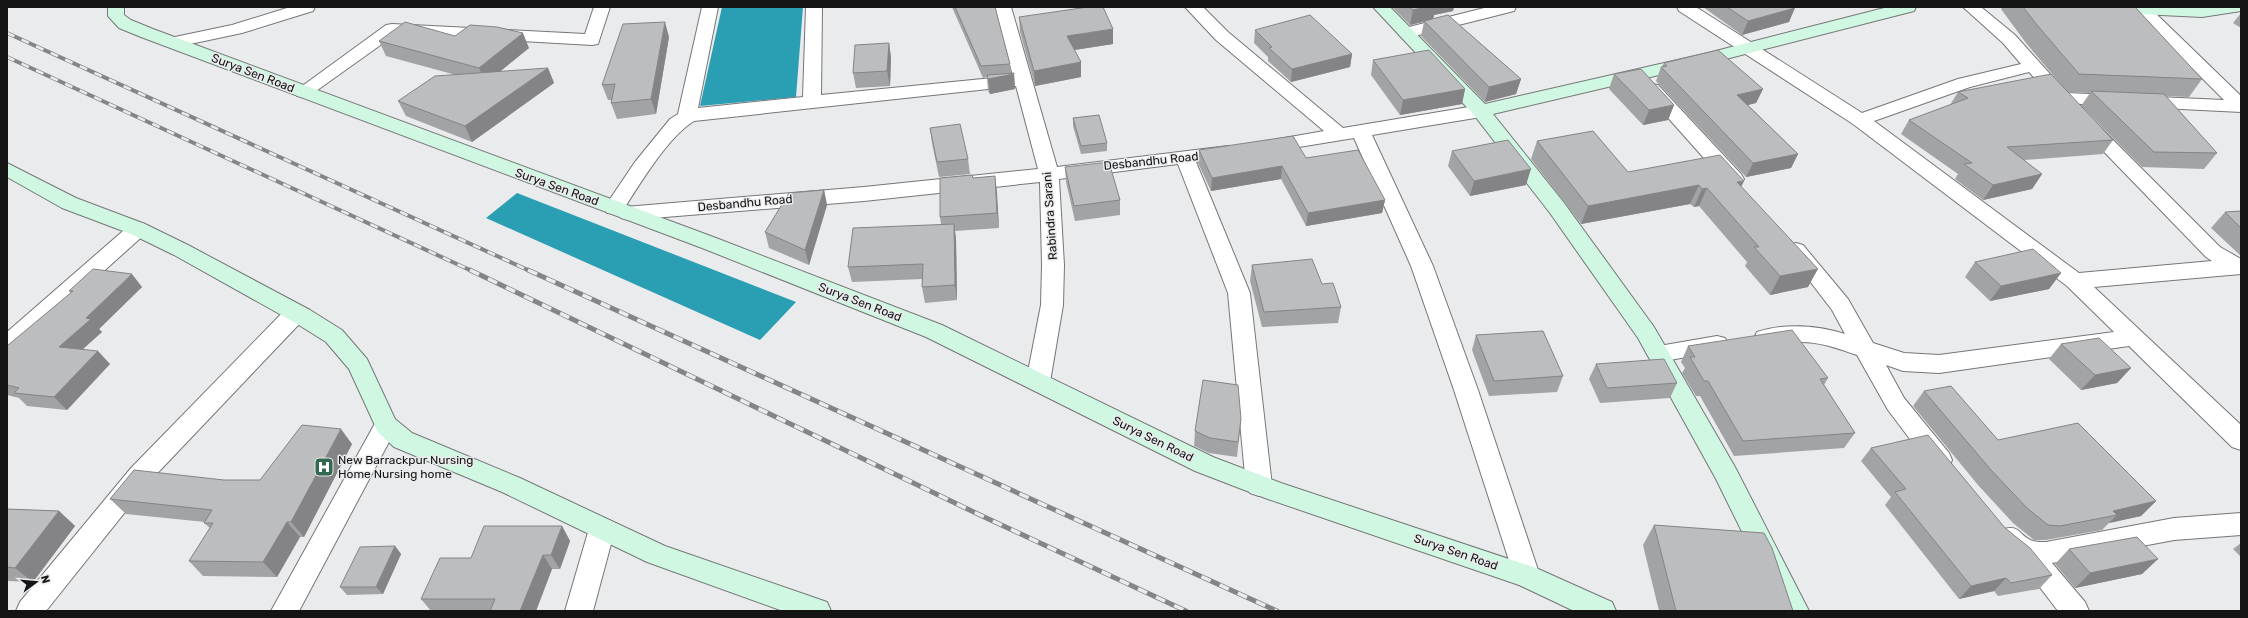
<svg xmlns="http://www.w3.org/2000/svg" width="2248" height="618" font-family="Rubik,sans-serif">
<rect width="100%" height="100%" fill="#eaebed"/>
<!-- water -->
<g fill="#2a9eb2">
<polygon points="722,7 803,7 796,97 700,106"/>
<polygon points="517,193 796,302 760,340 486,218"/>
</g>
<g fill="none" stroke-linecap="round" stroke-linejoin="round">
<!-- street casing -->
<g stroke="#757678" stroke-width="2">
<g id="street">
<polygon points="290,7 315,7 313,11 242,33 176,47 170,46 167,42 170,38 232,25"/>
<polygon points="594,7 610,7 598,44 592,45 396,34 309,96 303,97 297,96 294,92 386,25 392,24 585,34"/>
<path d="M702,7H718L698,108L803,97L806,7H822L821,95L1013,76L995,7H1011L1057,167L1228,146L1235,148L1238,152L1235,156L1196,162L1250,293L1272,486L1268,493L1259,496L1250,493L1246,486L1228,293L1178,164L1059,179L1064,265L1063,305L1050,382L1046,388L1038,391L1030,388L1026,382L1041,305L1042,265L1040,182L864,201L628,220L621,218L618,214L607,213L604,208L635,162L670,119L678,114ZM1016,86L1038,169L864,187L625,207C642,181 668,137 694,121Z"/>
<polygon points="1185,7 1203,7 1228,32 1343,128 1481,105 1488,107 1490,111 1488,115 1481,117 1372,135 1433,266 1478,390 1540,576 1536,584 1527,588 1518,584 1514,576 1454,390 1411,266 1354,138 1268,152 1261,150 1258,146 1261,142 1324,131 1216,40"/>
<polygon points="1488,7 1516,7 1514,11 1407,38 1401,37 1398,33 1401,29"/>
<path d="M1677,7H1696L1862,113L1958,79L2021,64L2003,43L1963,7H1981L2015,35L2067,93L2224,100L2134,10L2136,7H2149L2241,96V112L2062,103L2056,102L2029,72L1970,87L1874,121L2079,273L2212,261L2206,257L2079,126L2081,122L2088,120L2095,122L2220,247L2241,259V274L2094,287L2241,425V450L2232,447L2129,346L1939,373L1903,371L1886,365L1904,398L1949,453L1952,460L1949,467L1940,470L1931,467L1888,410L1857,355C1837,348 1818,341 1797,342C1783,343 1770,348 1757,344L1754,338L1757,332C1785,323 1817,325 1845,334L1832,310L1786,250L1789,245L1796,243L1803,245L1848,299L1873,343L1904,353L1939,355L2114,332L2067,286L1853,124L1679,11Z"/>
<polygon points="1652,84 1658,85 1741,174 1744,179 1741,184 1734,185 1727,184 1646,93 1643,89 1646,85"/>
<polygon points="138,222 145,224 148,229 145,234 15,351 7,353 7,332 131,224"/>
<polygon points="296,305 304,307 307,313 304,319 149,482 46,611 16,611 20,602 131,468 288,307"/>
<polygon points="1717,336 1725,338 1728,344 1725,350 1659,362 1651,360 1648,354 1651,348 1659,346"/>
<polygon points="386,416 394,418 398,425 299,611 271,611 378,418"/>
<path d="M2241,513V535L2174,540L2052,563L2085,602L2089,611H2058L2019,560L2001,546L1997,538L2001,530C2021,523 2018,536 2033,541C2036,542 2042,542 2046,542L2174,518Z"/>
<polygon points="602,518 611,521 615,529 593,611 565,611 589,529 593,521"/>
</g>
</g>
<!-- secondary casing -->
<g stroke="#757678" stroke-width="2">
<g id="secondary">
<polygon points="108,7 124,7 124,15 131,20 153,29 716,238 942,325 1213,457 1281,483 1536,568 1612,602 1616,611 1574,611 1519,585 1265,498 1195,471 926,337 702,248 141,37 119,28 108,16"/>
<polygon points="1373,7 1390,7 1485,104 1708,53 1888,7 1916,7 1914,11 1710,63 1493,114 1564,203 1654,327 1735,467 1809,611 1781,611 1716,479 1638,338 1550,213 1474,115"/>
<polygon points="2090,7 2241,7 2241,11 2202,17 2098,12 2092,11"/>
<polygon points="7,163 76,198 145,224 188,245 310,310 342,330 367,359 395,419 412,433 520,478 665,546 827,602 831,611 783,611 647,562 502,492 394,447 378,432 349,369 326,342 294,322 174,255 131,234 62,208 7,177"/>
</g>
</g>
<!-- street -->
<use href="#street" fill="#fff" fill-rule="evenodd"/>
<!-- secondary -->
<use href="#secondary" fill="#cff7e1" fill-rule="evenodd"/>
<!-- rail-far1 casing -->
<g stroke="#848587" stroke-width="4">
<g id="rail-far1">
<polyline points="7,33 530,271"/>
<polyline points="7,57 472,271"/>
</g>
</g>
<!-- rail casing -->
<g stroke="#848587" stroke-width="5">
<g id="rail">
<polyline points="470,270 980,515 1186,611"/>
<polyline points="528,270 1277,611"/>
</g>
</g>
<!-- rail-far1 -->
<use href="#rail-far1" stroke="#eaebed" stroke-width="2.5" stroke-dasharray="8" stroke-linecap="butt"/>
<!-- rail -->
<use href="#rail" stroke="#eaebed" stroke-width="3.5" stroke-dasharray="10" stroke-linecap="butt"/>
</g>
<!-- wall -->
<g fill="#a2a3a4">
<polygon points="947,7 995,7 1010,64 1011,73 1014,74 1015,89 990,94 988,91 987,77 983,78 952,7 948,8"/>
<polygon points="1392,7 1454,7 1453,11 1434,15 1433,19 1521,79 1516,94 1485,102 1421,36 1424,22 1410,25"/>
<polygon points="1703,7 1793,7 1789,22 1742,35"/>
<polygon points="2002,7 2135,7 2202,79 2189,97 2165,96 2217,153 2204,169 2142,167 2081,106 2090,93 2067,92 2113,140 2103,154 2024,160 2042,174 2032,189 1983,200 1955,179 1958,174 1901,134 1909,120 1950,105 1958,92 2063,87 2026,43 2001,9"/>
<polygon points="2241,13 2241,28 2233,23"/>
<polygon points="1019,17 1113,44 1074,50 1081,62 1081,77 1035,86 1020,32"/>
<polygon points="1255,30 1352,54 1350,67 1291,82 1268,61 1268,57 1254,43"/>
<polygon points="669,37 656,114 617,119 611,103 612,100 608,100 602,85"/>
<polygon points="379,41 529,48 499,72 548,68 554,83 472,142 406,116 398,101 456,75 386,56"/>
<polygon points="889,43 891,58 890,86 856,88 853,73"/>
<polygon points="1373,60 1465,89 1462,104 1400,115 1371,75"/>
<polygon points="1664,63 1763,89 1756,103 1748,105 1798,154 1791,168 1746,177 1656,81 1661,67 1662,67"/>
<polygon points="1614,74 1674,105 1668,120 1643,125 1609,89"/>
<polygon points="1073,118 1107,143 1107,151 1081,154 1073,126"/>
<polygon points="930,128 968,159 970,174 939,177 932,143"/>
<polygon points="1537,141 1628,172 1741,187 1808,287 1770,295 1745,266 1747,262 1699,206 1694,207 1690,204 1581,224 1531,159"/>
<polygon points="1199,150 1306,158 1385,200 1382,213 1306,226 1281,179 1211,191 1198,163"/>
<polygon points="1452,151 1526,185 1470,196 1448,166"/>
<polygon points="1065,167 1120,200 1120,215 1075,221 1066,182"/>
<polygon points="995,176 999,228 955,231 956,239 957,300 925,303 922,287 922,279 852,282 848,267 941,224 940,217 973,178"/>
<polygon points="824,190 827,205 809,265 769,248 765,232"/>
<polygon points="2241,211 2241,256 2211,228 2225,212"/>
<polygon points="1975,262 2061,273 2049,289 1990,301 1965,277"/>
<polygon points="1252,265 1322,284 1341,307 1338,323 1262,327 1250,281"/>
<polygon points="142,287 99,329 102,332 82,349 110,364 67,410 27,406 19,398 7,395 7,346 71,293 69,291"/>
<polygon points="1476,335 1563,376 1557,392 1489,396 1472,350"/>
<polygon points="2061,344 2131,368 2117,383 2081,390 2049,359"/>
<polygon points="1688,346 1828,378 1824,385 1855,433 1844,448 1734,456 1700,396 1696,396 1682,373 1685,368 1681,362"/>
<polygon points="1596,364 1677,383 1670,398 1600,403 1589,379"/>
<polygon points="1924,391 1998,440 2156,501 2141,516 2109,523 2102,530 2046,540 2034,540 2013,523 1978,485 1913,406"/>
<polygon points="1241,419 1237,457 1209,453 1194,446 1195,431"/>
<polygon points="352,444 304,537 300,537 277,577 203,576 189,561 210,528 204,523 205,522 126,514 110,499 260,480"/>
<polygon points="1871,448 2005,528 2052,575 2039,589 1998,596 1994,591 1959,599 1885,505 1891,497 1861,461"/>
<polygon points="7,509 59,511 75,526 33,582 7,581"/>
<polygon points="1654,525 1793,611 1659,611 1643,545"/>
<polygon points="562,526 570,541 560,569 552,569 536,611 431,611 421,599"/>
<polygon points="2241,543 2241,557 2233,549"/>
<polygon points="395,546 401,554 383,594 347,595 340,587"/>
<polygon points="2069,549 2158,559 2142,574 2075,588 2055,564"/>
</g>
<!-- shaded-wall -->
<g fill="#848486">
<polygon points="1426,7 1454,7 1453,11 1434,15 1433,19 1410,25 1413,10"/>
<polygon points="1795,8 1789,22 1742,35 1748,21"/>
<polygon points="665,22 669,37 656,114 651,99"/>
<polygon points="1113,29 1113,44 1068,51 1067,36"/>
<polygon points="523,33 529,48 486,83 479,68"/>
<polygon points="889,43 891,58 890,86 887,71"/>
<polygon points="1352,54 1350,67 1291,82 1292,69"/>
<polygon points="1081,62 1081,77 1035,86 1034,71"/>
<polygon points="548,68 554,83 472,142 465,126"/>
<polygon points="1014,74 1015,89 990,94 988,79"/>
<polygon points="1521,79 1516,94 1485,102 1489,87"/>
<polygon points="1465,89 1462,104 1400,115 1403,100"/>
<polygon points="1763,89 1756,103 1731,109 1737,95"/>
<polygon points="1674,105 1668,120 1643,125 1649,110"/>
<polygon points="1798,154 1791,168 1746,177 1753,163"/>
<polygon points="1282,166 1281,179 1211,191 1212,178"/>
<polygon points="1531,169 1526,185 1470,196 1474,181"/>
<polygon points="2042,174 2032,189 1983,200 1993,185"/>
<polygon points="995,176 997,192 999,228 997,213"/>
<polygon points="1744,181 1735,199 1737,182"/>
<polygon points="1699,185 1690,204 1581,224 1588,206"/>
<polygon points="1707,188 1699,206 1694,207 1702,189"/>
<polygon points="824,190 827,205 809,265 805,250"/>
<polygon points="1385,200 1382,213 1306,226 1308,213"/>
<polygon points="954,224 956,239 957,300 955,285"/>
<polygon points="1818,269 1808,287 1770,295 1780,276"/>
<polygon points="2061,273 2049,289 1990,301 2001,286"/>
<polygon points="132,274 142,287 99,329 102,332 71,360 59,347 86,318"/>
<polygon points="98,351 110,364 67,410 54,397"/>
<polygon points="2131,368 2117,383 2081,390 2095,375"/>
<polygon points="341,429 352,444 304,537 291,522"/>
<polygon points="2156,501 2141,516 2109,523 2117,515 2113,511"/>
<polygon points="59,511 75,526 33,582 15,568"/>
<polygon points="287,522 300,537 277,577 263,562"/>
<polygon points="562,526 570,541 560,569 551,555"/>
<polygon points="395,546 401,554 383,594 376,587"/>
<polygon points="543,555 552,569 536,611 520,611"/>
<polygon points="2158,559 2142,574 2075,588 2090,573"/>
<polygon points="2006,578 1994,591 1959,599 1971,586"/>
</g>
<!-- building -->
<g fill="#bcbdbf" stroke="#848486">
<polygon points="955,7 995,7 1010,64 981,66"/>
<polygon points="1088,7 1103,7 1113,29 1067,36 1081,62 1034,71 1019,17"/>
<polygon points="1409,7 1426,7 1413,10"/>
<polygon points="1727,7 1793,7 1795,8 1748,21"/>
<polygon points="2023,7 2135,7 2202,79 2079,74 2037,25"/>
<polygon points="1310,15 1352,54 1292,69 1269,48 1272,47 1255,30"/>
<polygon points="1448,15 1521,79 1489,87 1424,21"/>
<polygon points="405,22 455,36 470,25 497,27 523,33 479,68 379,41"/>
<polygon points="665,22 651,99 611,103 615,84 602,85 623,24"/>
<polygon points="889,43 887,71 853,73 855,45"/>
<polygon points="1429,50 1465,89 1403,100 1373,60"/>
<polygon points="1718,50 1763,89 1737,95 1798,154 1753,163 1661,67 1667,66 1664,63"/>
<polygon points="548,68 465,126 398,101 435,76"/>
<polygon points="1641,69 1674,105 1649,110 1614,74"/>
<polygon points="1014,73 1014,74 988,79 987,75"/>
<polygon points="2051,74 2113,140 2007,147 2042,174 1993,185 1964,164 1972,163 1909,120 1968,98 1958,92"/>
<polygon points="2091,91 2164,94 2217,153 2154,152"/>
<polygon points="1099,115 1107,143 1081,146 1073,118"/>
<polygon points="960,124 968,159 937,162 930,128"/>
<polygon points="1593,131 1628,172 1720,155 1744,181 1737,182 1818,269 1780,276 1754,247 1759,247 1707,188 1702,189 1699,185 1588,206 1537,141"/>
<polygon points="1293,136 1306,158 1358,150 1385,200 1308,213 1282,166 1212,178 1199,150"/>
<polygon points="1508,140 1531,169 1474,181 1452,151"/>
<polygon points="1109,162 1120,200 1074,206 1065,167"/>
<polygon points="972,175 973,178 995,176 997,213 940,217 940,178"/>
<polygon points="824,190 805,250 765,232 789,193"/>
<polygon points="2241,211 2241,228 2225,212"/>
<polygon points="954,224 955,285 922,287 923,264 848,267 853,228"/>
<polygon points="2033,249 2061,273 2001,286 1975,262"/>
<polygon points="1312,259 1322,284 1333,283 1341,307 1264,312 1252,265"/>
<polygon points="93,269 132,274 86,318 91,319 59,347 98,351 54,397 14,393 19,388 7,385 7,346 73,291 69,291"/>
<polygon points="1792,330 1828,378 1820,379 1855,433 1743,441 1708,381 1704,381 1690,357 1695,357 1688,346"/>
<polygon points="1543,331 1563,376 1494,381 1476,335"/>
<polygon points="2099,338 2131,368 2095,375 2061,344"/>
<polygon points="1664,359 1677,383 1607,388 1596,364"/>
<polygon points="1203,380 1238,385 1241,419 1238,442 1210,438 1195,431"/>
<polygon points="1951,386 1998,440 2078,423 2156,501 2113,511 2117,515 2060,526 2048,525 2027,508 1991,470 1924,391"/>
<polygon points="302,425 341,429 291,522 287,522 263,562 189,561 213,523 204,523 212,510 110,499 134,470 224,480 260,480"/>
<polygon points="1928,435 2005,528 2030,548 2052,575 2011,583 2006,578 1971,586 1895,492 1906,489 1871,448"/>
<polygon points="7,509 59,511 15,568 7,567"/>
<polygon points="1654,525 1764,533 1772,548 1793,611 1676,611"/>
<polygon points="484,526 562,526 551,555 543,555 520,611 490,611 495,599 421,599 440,558 471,558"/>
<polygon points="2137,537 2158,559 2090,573 2069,549"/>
<polygon points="395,546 376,587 340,587 360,547"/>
</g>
<!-- icons -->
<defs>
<g id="hospital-square" transform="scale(1)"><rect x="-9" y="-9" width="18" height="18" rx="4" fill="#326951" stroke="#eaebed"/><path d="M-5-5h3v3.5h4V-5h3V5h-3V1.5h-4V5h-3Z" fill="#fff"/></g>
</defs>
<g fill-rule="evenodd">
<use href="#hospital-square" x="324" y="467"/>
</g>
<g text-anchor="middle" stroke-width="3" stroke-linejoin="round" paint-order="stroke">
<!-- street labels -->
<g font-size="12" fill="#141415" stroke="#eaebed">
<text transform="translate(253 73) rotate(21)" y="4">Surya Sen Road</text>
<text transform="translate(1151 161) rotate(-6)" y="4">Desbandhu Road</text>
<text transform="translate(557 187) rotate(20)" y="4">Surya Sen Road</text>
<text transform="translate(745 203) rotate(-5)" y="4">Desbandhu Road</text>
<text transform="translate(1050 216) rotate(-94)" y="4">Rabindra Sarani</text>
<text transform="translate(860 302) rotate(21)" y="4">Surya Sen Road</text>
<text transform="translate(1153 439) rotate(26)" y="4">Surya Sen Road</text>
<text transform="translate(1456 552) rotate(19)" y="4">Surya Sen Road</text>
</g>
<!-- poi labels -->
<g font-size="12" fill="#141415" stroke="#eaebed" text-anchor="start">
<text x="338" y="464">New Barrackpur Nursing<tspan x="338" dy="14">Home Nursing home</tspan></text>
</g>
</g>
<!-- border -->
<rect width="2248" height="618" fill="none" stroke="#141415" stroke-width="16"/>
<!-- north arrow -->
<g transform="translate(36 582) rotate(74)" stroke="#eaebed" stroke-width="3" paint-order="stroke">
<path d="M0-3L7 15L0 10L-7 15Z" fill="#141415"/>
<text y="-6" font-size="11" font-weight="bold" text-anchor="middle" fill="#141415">N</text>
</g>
</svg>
